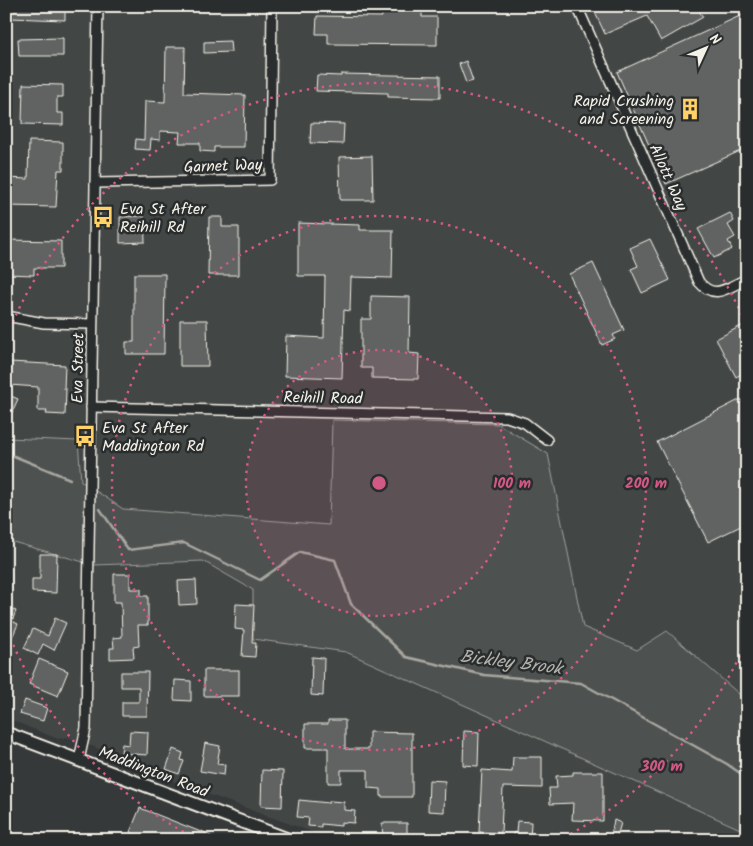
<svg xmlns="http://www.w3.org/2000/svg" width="753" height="846" font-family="Kalam,sans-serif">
<rect width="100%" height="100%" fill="#363939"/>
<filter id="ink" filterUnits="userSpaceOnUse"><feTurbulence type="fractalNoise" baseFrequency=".02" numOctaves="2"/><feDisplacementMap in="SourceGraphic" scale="10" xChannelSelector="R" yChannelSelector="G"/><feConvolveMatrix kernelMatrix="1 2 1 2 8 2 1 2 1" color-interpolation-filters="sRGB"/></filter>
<g filter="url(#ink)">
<!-- built -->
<g fill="#434645">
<polygon points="6,6 747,6 747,701 667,631 637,650 582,627 548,454 330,525 123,509 81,481 78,441 6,438"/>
<polygon points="6,540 94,565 203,561 253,590 253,639 346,652 747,832 747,840 334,840 191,788 132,765 97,748 67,737 58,739 6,718"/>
</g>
<!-- green -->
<polygon fill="#4e514f" stroke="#a1a19c" points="332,420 498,424 548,454 583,627 637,650 667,631 747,701 747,832 346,652 253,639 253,590 203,561 94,565 6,540 6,438 78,441 81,481 123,509 329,525"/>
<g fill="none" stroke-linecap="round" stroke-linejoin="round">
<!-- stream -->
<g stroke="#a8a7a1" stroke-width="2.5">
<polyline points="6,456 14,456 70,479"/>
<polyline points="100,509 128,550 184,543 260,580 300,552 335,560 351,604 406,657 484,675 581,683 727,764 747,778"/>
</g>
</g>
<!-- building -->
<g fill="#616362" stroke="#f4f1e8">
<polygon points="11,6 65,6 65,20 10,18"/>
<polygon points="381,6 422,6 422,17 437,17 437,45 328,44 328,34 316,34 317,16 382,17"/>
<polygon points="592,6 708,6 699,11 703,17 661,41 647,16 605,34"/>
<polygon points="742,15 747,25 747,148 666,184 617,72"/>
<polygon points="63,38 63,56 19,56 18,39"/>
<polygon points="230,41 231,52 204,53 204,42"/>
<polygon points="166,47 185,47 184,93 245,95 244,147 214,147 214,152 200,151 200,143 179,143 180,132 160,131 160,140 151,139 150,150 135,149 136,139 144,140 145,101 165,102"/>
<polygon points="466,61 473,81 466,83 459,64"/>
<polygon points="341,74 440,76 440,98 388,97 388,93 316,91 317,75 341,76"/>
<polygon points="23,84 63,85 63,97 57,97 57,113 63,113 63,125 22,124"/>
<polygon points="311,123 344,124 343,144 310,143"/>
<polygon points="29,141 63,142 63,170 58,170 56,207 6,206 6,178 28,179"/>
<polygon points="372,156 373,200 340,200 339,157"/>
<polygon points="730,213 734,221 728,225 735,237 728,241 732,249 714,258 698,229"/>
<polygon points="144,216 145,242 120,243 120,217"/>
<polygon points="209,217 222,217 222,227 239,227 239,275 208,275"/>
<polygon points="298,223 360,225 360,230 393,230 392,278 351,277 350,311 344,310 342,378 285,376 286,336 324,338 325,276 298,276"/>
<polygon points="650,239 670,280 642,293 631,269 638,266 630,248"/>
<polygon points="6,240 61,241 61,268 34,268 34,275 6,274"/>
<polygon points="593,263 624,330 613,335 615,339 602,345 569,274"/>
<polygon points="134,274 165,274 164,354 126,354 126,342 134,342"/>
<polygon points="371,296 410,297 409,353 419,354 418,379 372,378 372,368 361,368 361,319 371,319"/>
<polygon points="180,320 207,320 208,366 180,366"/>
<polygon points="747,323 747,371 736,377 716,339"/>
<polygon points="10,362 65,365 64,389 66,389 65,415 46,414 47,411 38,411 38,387 9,385"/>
<polygon points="6,394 18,399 6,425"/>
<polygon points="741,399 744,405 747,404 747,523 708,542 657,442"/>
<polygon points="40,554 57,554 56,593 32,592 32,579 40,579"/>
<polygon points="114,574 130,574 130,589 141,589 141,596 148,596 148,625 138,625 139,646 133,647 134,658 110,659 110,648 114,648 113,638 122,637 121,602 114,602"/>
<polygon points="196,580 197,604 179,605 178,581"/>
<polygon points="236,604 254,605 252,643 256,643 255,657 242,656 244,630 235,629"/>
<polygon points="6,606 16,611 12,621 18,624 11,640 6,637"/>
<polygon points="55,618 66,623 54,650 43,644 38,655 24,648 33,629 48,636"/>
<polygon points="312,657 324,658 323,696 311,695"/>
<polygon points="39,659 68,671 58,696 29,684"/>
<rect x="204" y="670" width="35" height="26"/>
<polygon points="121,672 148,672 147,716 122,716 122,702 139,702 139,687 121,687"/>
<polygon points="175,680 191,681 191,701 174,700"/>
<polygon points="25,700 47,708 43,721 20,714"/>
<polygon points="328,720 345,720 345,749 369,749 369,732 412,733 412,797 381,797 381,789 368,788 368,770 341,770 341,783 328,783 328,748 305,748 305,724 328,724"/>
<polygon points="130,731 148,732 147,755 121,753 122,744 129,745"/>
<polygon points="464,731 479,732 478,766 463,765"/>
<polygon points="205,743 220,746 217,764 225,765 224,775 200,771"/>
<polygon points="173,749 183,753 181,760 184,761 179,774 166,769"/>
<polygon points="513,757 542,757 542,788 503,787 501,833 479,832 482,770 512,772"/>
<polygon points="262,770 283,771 282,807 261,806"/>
<polygon points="573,772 603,772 603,821 572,820 573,803 550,804 549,788 557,788 556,776 573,775"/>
<polygon points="429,780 445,781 444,812 428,811"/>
<polygon points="299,800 329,803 330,801 344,802 344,810 355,811 354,823 341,822 341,826 321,824 321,827 308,826 309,818 297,817"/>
<polygon points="140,808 201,832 202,831 218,840 159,840 150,836 148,840 130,832"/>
<polygon points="614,820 621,823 616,840 610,840"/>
<polygon points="517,821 531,822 530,840 512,840 513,833 516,833"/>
<polygon points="382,823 407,823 407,840 383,840"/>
</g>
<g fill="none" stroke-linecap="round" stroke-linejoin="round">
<!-- street casing -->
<g stroke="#f4f1e8" stroke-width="12">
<g id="street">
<path d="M577,6L699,282C715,301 728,287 747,279"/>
<polyline points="95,183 270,180 272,6"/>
<polyline points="6,316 44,323 92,324"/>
<polyline points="91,407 507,417 525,423 547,440"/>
<polyline points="79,760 86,728 98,6"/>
</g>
</g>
<!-- secondary casing -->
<g stroke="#f4f1e8" stroke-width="15">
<polyline id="secondary" points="6,733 290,840"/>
</g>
<!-- street -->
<use href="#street" stroke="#2a2d2e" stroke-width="9"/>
<!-- secondary -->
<use href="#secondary" stroke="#2a2d2e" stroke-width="11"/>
</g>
</g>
<!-- distance rings -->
<circle cx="379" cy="483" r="133" fill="#d15985" fill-opacity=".12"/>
<g fill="none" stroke="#d15985" stroke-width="2.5" stroke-dasharray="2.5 5">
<circle cx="379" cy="483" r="133"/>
<circle cx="379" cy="483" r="267"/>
<path d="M746 642A400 400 0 0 1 561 839M197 839A400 400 0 0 1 7 630M7 336A400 400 0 0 1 746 324"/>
</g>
<!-- icons -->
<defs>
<g id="building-bare" transform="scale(1.725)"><path d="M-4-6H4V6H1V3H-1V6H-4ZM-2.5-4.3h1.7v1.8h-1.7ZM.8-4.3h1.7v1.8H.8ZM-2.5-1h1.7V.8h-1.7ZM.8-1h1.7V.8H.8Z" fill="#ffd166" stroke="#2a2d2e" stroke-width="2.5" paint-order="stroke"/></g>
<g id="bus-bare" transform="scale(1.725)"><path d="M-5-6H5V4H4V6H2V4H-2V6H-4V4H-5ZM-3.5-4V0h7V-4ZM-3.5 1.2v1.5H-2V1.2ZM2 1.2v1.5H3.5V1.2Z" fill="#ffd166" stroke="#2a2d2e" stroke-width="2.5" paint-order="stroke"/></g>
</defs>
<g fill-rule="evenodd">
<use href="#building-bare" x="690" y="109"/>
<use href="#bus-bare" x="103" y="217"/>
<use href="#bus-bare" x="85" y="436"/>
</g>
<g text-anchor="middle" stroke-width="5" stroke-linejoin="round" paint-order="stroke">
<!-- poi labels -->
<g font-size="16" fill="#f4f1e8" stroke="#2a2d2e" text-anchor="start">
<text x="674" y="106" text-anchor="end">Rapid Crushing<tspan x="674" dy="18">and Screening</tspan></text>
<text x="120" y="214">Eva St After<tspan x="120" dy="18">Reihill Rd</tspan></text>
<text x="102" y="433">Eva St After<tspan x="102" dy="18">Maddington Rd</tspan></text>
</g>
<!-- street labels -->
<g font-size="16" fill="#f4f1e8" stroke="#2a2d2e">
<text transform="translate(223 165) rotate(-2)" y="6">Garnet Way</text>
<text transform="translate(669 177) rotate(66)" y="6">Allott Way</text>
<text transform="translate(77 368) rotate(-89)" y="6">Eva Street</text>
<text transform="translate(323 397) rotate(1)" y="6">Reihill Road</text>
<text transform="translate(154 771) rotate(21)" y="6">Maddington Road</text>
</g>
<!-- water labels -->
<g font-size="18" font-style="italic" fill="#b4b3ad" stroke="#2a2d2e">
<text transform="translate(511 662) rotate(7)" y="6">Bickley Brook</text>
</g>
</g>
<circle cx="379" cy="483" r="8" fill="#d15985" stroke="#2a2d2e" stroke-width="2.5"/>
<g font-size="15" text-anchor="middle" font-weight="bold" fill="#d15985" stroke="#2a2d2e" stroke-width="5" stroke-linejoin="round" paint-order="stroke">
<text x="512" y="488">100 m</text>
<text x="646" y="488">200 m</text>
<text x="662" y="771">300 m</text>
</g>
<!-- margin -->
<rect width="753" height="846" fill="none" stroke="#2a2d2e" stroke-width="25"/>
<rect x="12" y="12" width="728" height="821" fill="none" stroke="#f4f1e8" stroke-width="2" filter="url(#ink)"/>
<!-- north arrow -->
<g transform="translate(706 48) rotate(46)" stroke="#2a2d2e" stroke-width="4" paint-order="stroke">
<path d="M0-4L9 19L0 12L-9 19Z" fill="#f4f1e8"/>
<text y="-8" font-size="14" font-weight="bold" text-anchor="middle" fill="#f4f1e8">N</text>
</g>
</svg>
